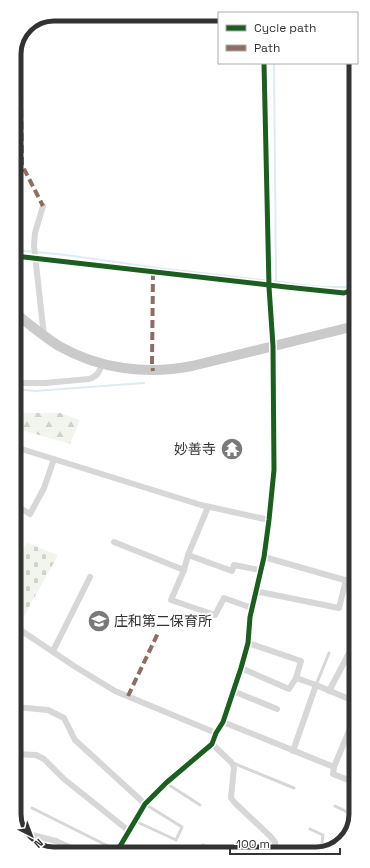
<svg xmlns="http://www.w3.org/2000/svg" width="370" height="868" font-family="'Space Grotesk','Noto Sans JP',sans-serif">
<defs>
<pattern id="forest-firs" width="22" height="20" patternUnits="userSpaceOnUse"><rect width="22" height="20" fill="#f1f5ed"/><path d="M5 1l3.5 6h-7zM16 11l3.5 6h-7z" fill="#cfd2cc"/></pattern>
<pattern id="cemetery-stones" width="16" height="16" patternUnits="userSpaceOnUse"><rect width="16" height="16" fill="#f1f5ed"/><path d="M2 7V4a2 2 0 0 1 4 0v3zM10 15v-3a2 2 0 0 1 4 0v3z" fill="#cfd2cc"/></pattern>
</defs>
<rect width="100%" height="100%" fill="#fff"/>
<!-- forest -->
<polygon fill="url(#forest-firs)" points="25,413 60,413 80,420 70,444 22,430 15,432 15,415"/>
<!-- cemetery -->
<polygon fill="url(#cemetery-stones)" points="27,543 58,555 19,625 16,622 15,564"/>
<g fill="none" stroke-linecap="round" stroke-linejoin="round">
<!-- stream -->
<g stroke="#ddebf3" stroke-width="2">
<polyline points="274,63 276,282"/>
<polyline points="15,250 66,255 158,268 322,287 345,287 355,283"/>
<polyline points="15,389 35,391 144,383"/>
</g>
<!-- lane -->
<g stroke="#d7d7d7" stroke-width="3">
<polyline points="316,685 329,653"/>
<polyline points="233,763 294,788"/>
<polyline points="166,783 200,805"/>
<polyline points="335,806 355,816"/>
<polyline points="32,808 118,851"/>
<polyline points="135,821 176,840 182,827 145,804"/>
<polyline points="310,829 323,835 321,852"/>
<polyline points="199,853 203,845 217,853"/>
</g>
<!-- street -->
<g stroke="#d7d7d7" stroke-width="6">
<polyline points="43,206 35,233 34,246 44,336"/>
<polyline points="15,256 286,287 344,293 355,289"/>
<path d="M15,383H45L89,379C98,376 99,372 102,364"/>
<polyline points="15,447 201,505 269,520"/>
<polyline points="15,505 30,514 44,488 54,459"/>
<polyline points="114,542 184,570 188,555 208,507"/>
<polyline points="188,555 232,571 234,565 260,570"/>
<polyline points="264,557 355,583"/>
<polyline points="184,570 171,600 215,615 224,598 252,608"/>
<polyline points="255,591 339,608 346,580"/>
<polyline points="16,627 74,666 115,691 216,733"/>
<polyline points="248,643 301,661 296,678"/>
<polyline points="53,651 90,577"/>
<polyline points="241,668 289,689 296,678 316,685 356,702"/>
<polyline points="233,691 277,709"/>
<polyline points="329,691 356,640"/>
<polyline points="16,707 48,710 64,718 75,740 145,804"/>
<polyline points="356,714 334,767 333,774 356,783"/>
<polyline points="16,719 20,708"/>
<polyline points="223,722 334,767"/>
<polyline points="212,744 231,762 234,767 231,798 235,803 270,836 275,842 276,852"/>
<polyline points="293,751 316,685"/>
<polyline points="16,754 36,755 44,759 64,779 129,831"/>
<polyline points="20,832 56,841 84,854"/>
<polyline points="120,846 136,853"/>
<polyline points="116,853 145,804 166,783 212,744 216,733 223,722 241,668 248,643 250,617 264,557 269,520 274,470 273,346 269,287 264,63"/>
</g>
<!-- primary -->
<path stroke="#cacaca" stroke-width="10" d="M15,313C29,324 43,336 59,346C99,369 147,375 192,366L355,326"/>
<!-- quiet -->
<g stroke="#8d6e63" stroke-width="4" stroke-dasharray="8 4" stroke-linecap="butt">
<polyline points="20,37 22,165 43,206"/>
<polyline points="153,272 152,364 153,371"/>
<polyline points="128,696 159,631"/>
</g>
<!-- cycleway casing -->
<g stroke="#fff" stroke-width="8">
<g id="cycleway">
<polyline points="15,256 286,287 344,293 355,289"/>
<polyline points="116,853 145,804 166,783 212,744 216,733 223,722 241,668 248,643 250,617 264,557 269,520 274,470 273,346 269,287 264,63"/>
</g>
</g>
<!-- cycleway -->
<use href="#cycleway" stroke="#1b5e20" stroke-width="5"/>
</g>
<!-- icons -->
<defs>
<g id="temple-disc" transform="scale(1.15)"><circle r="9.5" fill="#7a7a7a" stroke="#fff"/><path d="M0-6L5-2H3V0L6.5 2.5H4V6H1.5V3h-3V6H-4V2.5H-6.5L-3 0V-2H-5Z" fill="#fff"/></g>
<g id="school-disc" transform="scale(1.15)"><circle r="9.5" fill="#7a7a7a" stroke="#fff"/><path d="M0-5L7-2L0 1L-7-2ZM-4 1L0 2.5L4 1V4Q0 6-4 4Z" fill="#fff"/></g>
</defs>
<g fill-rule="evenodd">
<use href="#temple-disc" x="232" y="449"/>
<use href="#school-disc" x="99" y="621"/>
</g>
<g text-anchor="middle" stroke-width="4" stroke-linejoin="round" paint-order="stroke">
<!-- poi labels -->
<g font-size="14" fill="#333" stroke="#fff" text-anchor="end">
<text x="216" y="454">妙善寺</text>
<text x="114" y="626" text-anchor="start">庄和第二保育所</text>
</g>
</g>
<!-- crop -->
<path d="M0 0H370V868H0ZM54 21H316A33 33 0 0 1 349 54V814A33 33 0 0 1 316 847H54A33 33 0 0 1 21 814V54A33 33 0 0 1 54 21Z" fill="#fff" fill-rule="evenodd"/>
<path fill="none" stroke="#333" stroke-width="5" d="M54 21H316A33 33 0 0 1 349 54V814A33 33 0 0 1 316 847H54A33 33 0 0 1 21 814V54A33 33 0 0 1 54 21Z"/>
<!-- legend -->
<rect x="218" y="12" width="140" height="52" fill="#ffffff" stroke="#adadad"/>
<rect x="226" y="25" width="20" height="6" fill="#1b5e20" stroke="#adadad"/>
<text x="254" y="32" font-size="12" fill="#333333">Cycle path</text>
<rect x="226" y="45" width="20" height="6" fill="#8d6e63" stroke="#adadad"/>
<text x="254" y="52" font-size="12" fill="#333333">Path</text>
<!-- north arrow -->
<g transform="translate(32 836) rotate(138)" stroke="#ffffff" stroke-width="3" paint-order="stroke">
<path d="M0-3L7 15L0 10L-7 15Z" fill="#333333"/>
<text y="-6" font-size="11" font-weight="bold" text-anchor="middle" fill="#333333">N</text>
</g>
<!-- scale -->
<path d="M230 848v6h110v-6" fill="none" stroke="#333333" stroke-width="2"/>
<text x="236" y="848" font-size="12" fill="#333333" stroke="#ffffff" stroke-width="3" paint-order="stroke">100 m</text>
</svg>
